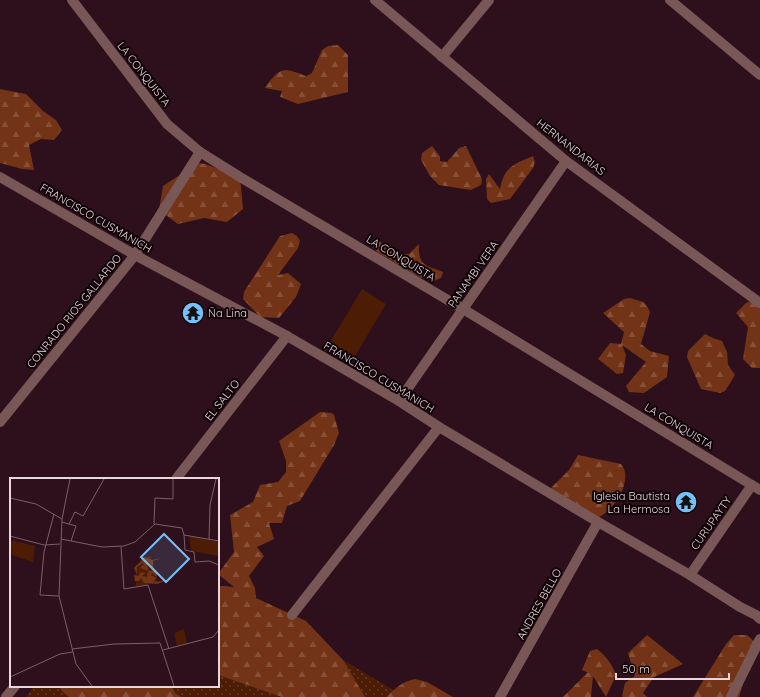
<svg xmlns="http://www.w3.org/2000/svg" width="760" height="697" font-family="Quicksand,sans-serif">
<defs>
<pattern id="grass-dots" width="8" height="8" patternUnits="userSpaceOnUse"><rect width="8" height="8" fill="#4c1c05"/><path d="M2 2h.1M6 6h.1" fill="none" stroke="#663c29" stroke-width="1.8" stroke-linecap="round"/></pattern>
<pattern id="forest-firs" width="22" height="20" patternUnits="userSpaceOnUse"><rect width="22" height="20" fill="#733316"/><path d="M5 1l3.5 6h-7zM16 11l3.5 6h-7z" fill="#875037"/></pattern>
</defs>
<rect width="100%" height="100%" fill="#2d101b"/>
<!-- grass -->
<polygon fill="url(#grass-dots)" points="218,585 405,697 26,697 34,686 218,686"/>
<!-- forest -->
<g fill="url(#forest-firs)">
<path d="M338,45L348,55V92L298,104L280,97L282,91L265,88C280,67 282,67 306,76L312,73L322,50L328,46Z"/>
<polygon points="0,89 26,94 43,111 56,120 62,130 54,140 41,139 29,145 34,170 22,169 0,163"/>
<polygon points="432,146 440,156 440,161 447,162 459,148 466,146 482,179 481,185 471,190 439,185 430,176 421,160 422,153"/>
<path d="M533,156L535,162L533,168L510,199L491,203L487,199L486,179L489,174L500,189C504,166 515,164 533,156Z"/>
<polygon points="198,163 205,164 240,177 243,209 227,222 204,218 178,224 159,210 163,186"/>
<polygon points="292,233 297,236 300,241 298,248 278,275 288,273 301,284 296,297 279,318 260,317 243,299 244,292 280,236"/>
<path d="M375,239L402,254H409L419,244C418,266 425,265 443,272L441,278L434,281L421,278L377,252L370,242Z"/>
<polygon points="630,298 643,302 647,306 650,312 641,344 650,351 669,356 667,377 644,393 629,392 626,386 646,362 622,345 626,355 623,373 617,374 598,359 610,343 621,344 624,332 603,313 624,299"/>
<polygon points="752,300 760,303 760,368 752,368 743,359 748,327 736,313 746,303"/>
<polygon points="705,334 713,338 722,341 727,352 728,365 735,375 725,391 720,393 701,389 687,357 688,351"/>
<polygon points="320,412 332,413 334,415 339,433 334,445 300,501 287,506 282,523 269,523 274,539 257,547 264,556 249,576 255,588 256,598 306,621 343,660 365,697 282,697 218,675 218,586 234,587 218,574 234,552 230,515 253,502 260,485 278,482 286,472 286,461 279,441"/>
<path d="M578,455L621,464C634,479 615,510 599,517L549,498L547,492L569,470Z"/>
<polygon points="647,635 683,664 654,677 643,693 647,697 623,697 622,696 625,683 635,676 628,653"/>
<polygon points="734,635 747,635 756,643 739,697 693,697 726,644"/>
<path d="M597,649C605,655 613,665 616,675L606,697L593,676L591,697H563L587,673H589L582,670L590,651Z"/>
<path d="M415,679L427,682L453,697H387C395,688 403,681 415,679Z"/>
<polygon points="60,686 172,686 175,693 181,697 69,697 61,690"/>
</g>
<!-- pitch -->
<polygon fill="#4c1c05" points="362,289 386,304 352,361 327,347"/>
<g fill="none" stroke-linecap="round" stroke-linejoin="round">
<!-- minor -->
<g stroke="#785756" stroke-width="10">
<polyline points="72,0 167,124 200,152 240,177 463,309 760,490"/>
<polyline points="375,0 566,161 760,303"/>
<polyline points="670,0 760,75"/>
<polyline points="442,57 489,0"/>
<polyline points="0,177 135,255 287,336 399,401 439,427 598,522 690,575 740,607 756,615 760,619"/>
<polyline points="399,401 566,161"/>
<polyline points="0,422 135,255 200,152"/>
<polyline points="176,479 287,336"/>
<polyline points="690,575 752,485"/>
<polyline points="292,615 439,427"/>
<polyline points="6,697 15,686"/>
<polyline points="500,697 598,522"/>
<polyline points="731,697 760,639"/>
</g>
</g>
<!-- icons -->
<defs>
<g id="temple-disc" transform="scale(1.15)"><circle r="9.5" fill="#76c0f7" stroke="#0d0306"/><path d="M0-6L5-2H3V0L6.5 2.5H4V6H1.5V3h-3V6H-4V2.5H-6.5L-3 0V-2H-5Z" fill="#111"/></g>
</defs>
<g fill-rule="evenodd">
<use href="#temple-disc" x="193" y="313"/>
<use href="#temple-disc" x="686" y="502"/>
</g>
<g text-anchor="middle" stroke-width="4" stroke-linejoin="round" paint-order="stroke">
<!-- street labels -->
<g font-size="11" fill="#ebd6dc" stroke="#0d0306">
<text transform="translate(144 74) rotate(52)" y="4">LA CONQUISTA</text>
<text transform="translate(571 147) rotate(38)" y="4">HERNANDARIAS</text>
<text transform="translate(96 218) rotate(30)" y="4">FRANCISCO CUSMANICH</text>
<text transform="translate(401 258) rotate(31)" y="4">LA CONQUISTA</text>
<text transform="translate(473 274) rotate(-55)" y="4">PANAMBI VERA</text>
<text transform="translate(74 311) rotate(-51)" y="4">CONRADO RIOS GALLARDO</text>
<text transform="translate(379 377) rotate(31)" y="4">FRANCISCO CUSMANICH</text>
<text transform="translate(222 400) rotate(-52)" y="4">EL SALTO</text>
<text transform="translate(679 426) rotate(31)" y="4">LA CONQUISTA</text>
<text transform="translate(711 523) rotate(-55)" y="4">CURUPAYTY</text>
<text transform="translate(539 604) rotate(-61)" y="4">ANDRES BELLO</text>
</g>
<!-- poi labels -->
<g font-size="11" fill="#ebd6dc" stroke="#0d0306" text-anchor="start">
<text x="208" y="317">Ña Lina</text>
<text x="670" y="500" text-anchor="end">Iglesia Bautista<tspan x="670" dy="13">La Hermosa</tspan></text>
</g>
</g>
<!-- overview -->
<g transform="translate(10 478)">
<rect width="209" height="209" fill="#2d101b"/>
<path d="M179,58L209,64V78L181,73ZM141,78L148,104L126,109L125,88L131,84V80ZM174,151L177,165L167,168L164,155Z" fill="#4c1c05"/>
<path d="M135,79L142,82L152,80L143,83V91L137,84L138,93L146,92L147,99L142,95L141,97L146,100L144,104L158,102L147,106L134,105L131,100L129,103H125L124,97L129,98L130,94L136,95L132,98L137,99L138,93L130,90L135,84L127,89V96L124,90Z" fill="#733316"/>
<path d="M0,62L25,68L23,84L2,77Z" fill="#4c1c05"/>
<path fill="none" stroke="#795f68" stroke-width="1" d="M0,20L26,26L52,41L49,118L66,186L82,208M44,36L34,74L30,117L49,118M52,41L60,1M52,44L66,48L61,63M59,46L65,34L73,38L94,1M144,46L145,20L163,21V1M174,57L175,72L184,74L185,84L199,83L209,87M0,58L34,67L50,66M51,61L92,69L114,68L125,64L145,46L172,50L174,57L209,63M199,61L200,27L206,1M111,69L114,111L138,107L159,171M62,171L104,166L150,165L164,208M153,172L203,159L209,152M0,199L50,176L63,174"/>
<path fill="#76c0f7" fill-opacity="0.15" stroke="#76c0f7" stroke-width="2" d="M154,56L179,81L156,104L131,79Z"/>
<rect width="209" height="209" fill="none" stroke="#ebd6dc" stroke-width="2"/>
</g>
<!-- scale -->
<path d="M616 673v6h113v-6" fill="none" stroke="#ebd6dc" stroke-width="2"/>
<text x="622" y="673" font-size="12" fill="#ebd6dc" stroke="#0d0306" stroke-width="3" paint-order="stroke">50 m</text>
</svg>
